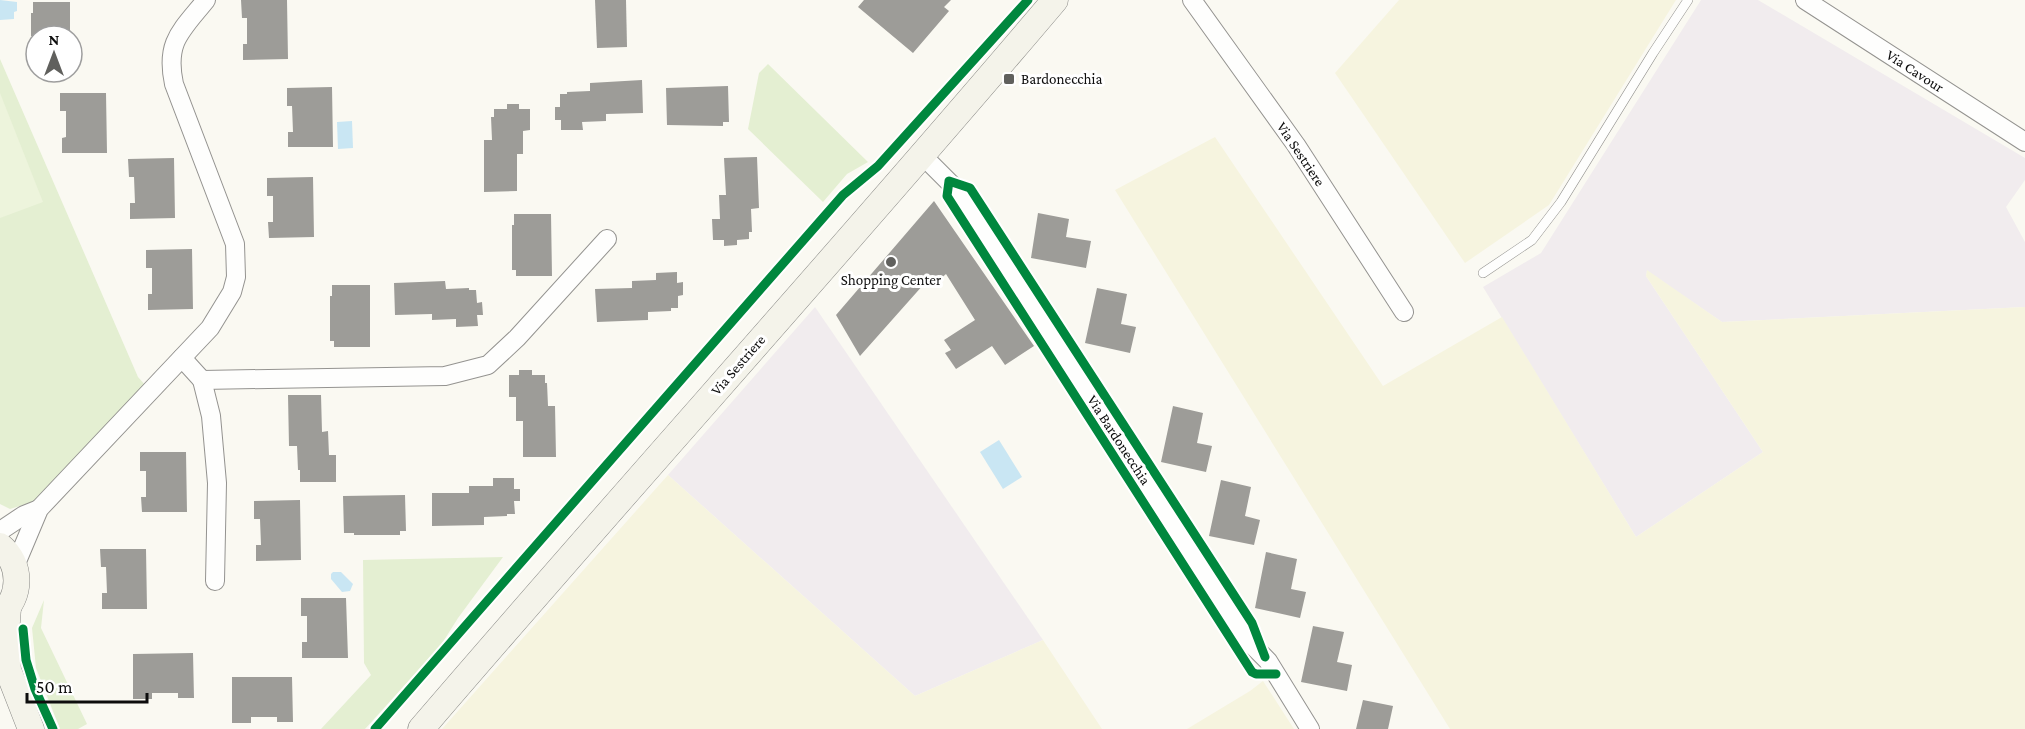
<svg xmlns="http://www.w3.org/2000/svg" width="2025" height="729" font-family="'Crimson Pro',serif">
<rect width="100%" height="100%" fill="#faf9f2"/>
<!-- industrial -->
<g fill="#f1ecee">
<polygon points="1701,0 1758,0 2025,158 2025,180 2006,207 2025,242 2025,307 1722,322 1647,271 1646,276 1763,452 1636,537 1483,287 1541,253"/>
<polygon points="815,307 1043,640 915,696 668,475"/>
</g>
<!-- farmland -->
<g fill="#f6f4df">
<polygon points="1399,0 1676,0 1549,205 1465,263 1335,73"/>
<polygon points="1215,137 1383,386 1502,317 1636,537 1763,452 1646,276 1647,270 1722,322 2025,307 2025,729 1450,729 1115,190"/>
<polygon points="668,475 915,696 1043,640 1102,729 442,729"/>
<polygon points="1263,681 1294,729 1187,729 1250,691"/>
</g>
<!-- green -->
<g fill="#e4efd2">
<polygon points="0,59 138,377 146,386 36,501 10,509 0,504"/>
<polygon points="768,64 868,162 847,174 823,202 748,129 759,73"/>
<polygon points="503,557 458,618 441,645 365,729 321,729 371,675 364,663 363,560"/>
<polygon points="44,600 41,628 87,724 78,729 60,729 36,668 32,628"/>
</g>
<!-- pitch -->
<polygon fill="#edf4dc" points="0,93 43,202 0,218"/>
<!-- water -->
<g fill="#c9e6f3">
<polygon points="0,0 17,2 17,11 14,12 14,19 0,20"/>
<polygon points="352,121 353,148 338,149 337,122"/>
<polygon points="999,440 1022,477 1003,489 980,452"/>
<polygon points="333,572 341,572 353,584 350,591 342,592 331,579 331,574"/>
</g>
<!-- building -->
<g fill="#9d9c98">
<polygon points="241,0 287,0 288,59 243,60 243,44 247,44 247,18 242,18"/>
<polygon points="595,0 626,0 627,47 597,48"/>
<polygon points="864,0 951,0 944,7 949,11 913,53 858,7"/>
<polygon points="33,2 70,2 70,30 56,30 56,36 31,36 31,13 33,13"/>
<polygon points="642,80 643,113 606,114 606,121 582,122 583,130 561,130 561,120 555,120 555,107 560,107 560,94 567,94 567,92 590,91 590,83"/>
<polygon points="728,86 729,122 723,122 723,126 667,125 666,88"/>
<polygon points="332,87 333,147 288,147 288,132 293,132 292,106 287,106 287,88"/>
<polygon points="60,93 106,93 107,153 62,153 62,138 66,137 66,111 60,111"/>
<polygon points="507,104 519,104 519,109 530,109 530,130 523,131 523,154 517,154 517,191 484,192 484,140 492,140 491,117 494,117 494,109 507,109"/>
<polygon points="757,157 759,208 751,209 752,232 749,232 749,239 737,240 737,245 724,246 724,240 713,240 712,219 720,219 719,195 726,195 724,158"/>
<polygon points="174,158 175,218 130,219 130,203 135,203 134,177 129,177 128,159"/>
<polygon points="313,177 314,237 269,238 268,222 273,222 273,196 267,196 267,178"/>
<polygon points="934,201 1034,346 1005,365 992,346 956,369 945,353 951,350 944,340 975,320 946,274 938,281 932,275 860,356 836,315"/>
<polygon points="1038,213 1069,219 1066,237 1091,241 1086,268 1031,258"/>
<polygon points="514,214 551,214 552,276 516,276 516,270 512,270 512,225 514,225"/>
<polygon points="192,249 193,309 148,310 148,294 152,294 152,268 146,268 146,250"/>
<polygon points="677,272 677,283 683,282 683,295 678,296 678,308 671,308 671,311 648,312 648,320 597,322 595,289 632,288 632,281 656,280 656,273"/>
<polygon points="445,281 446,289 469,288 469,290 476,290 477,303 482,302 483,315 477,315 478,326 456,327 456,319 432,320 432,314 395,315 394,283"/>
<polygon points="332,285 370,285 370,347 334,347 334,341 330,341 330,296 332,296"/>
<polygon points="1097,288 1127,294 1121,324 1136,327 1130,353 1085,343"/>
<polygon points="519,370 532,370 532,375 545,375 545,383 547,383 548,406 555,406 556,457 523,457 523,421 516,421 516,397 509,397 509,375 519,375"/>
<polygon points="288,395 321,395 322,432 328,431 329,455 336,455 336,482 300,482 300,470 298,470 297,446 289,446"/>
<polygon points="1173,406 1203,413 1197,443 1212,446 1206,472 1161,462"/>
<polygon points="140,452 186,452 187,512 142,512 141,497 146,497 146,471 140,471"/>
<polygon points="493,478 514,478 514,489 520,489 520,501 514,501 515,514 507,514 507,516 484,517 484,525 432,526 432,493 469,493 469,486 493,486"/>
<polygon points="1221,480 1251,487 1245,516 1260,520 1254,545 1209,536"/>
<polygon points="405,495 406,531 400,531 400,535 354,535 354,533 344,533 343,496"/>
<polygon points="300,500 301,560 256,561 256,545 261,545 260,519 254,519 254,501"/>
<polygon points="100,549 146,549 147,609 102,609 102,593 107,593 106,567 101,567"/>
<polygon points="1266,552 1297,559 1291,589 1306,592 1300,618 1255,608"/>
<polygon points="301,598 346,598 348,658 302,658 302,642 307,642 307,616 301,616"/>
<polygon points="1313,626 1344,632 1337,662 1352,665 1347,691 1301,682"/>
<polygon points="193,653 194,698 178,698 178,693 152,693 152,699 133,699 133,654"/>
<polygon points="232,677 292,677 293,722 277,722 277,717 251,717 251,723 232,723"/>
<polygon points="1363,700 1393,706 1388,729 1356,729"/>
</g>
<g fill="none" stroke-linecap="round" stroke-linejoin="round">
<!-- lane casing -->
<g stroke="#949390" stroke-width="10">
<polyline id="lane" points="1483,273 1532,240 1561,202 1653,53 1688,0"/>
</g>
<!-- street casing -->
<g stroke="#949390" stroke-width="20">
<g id="street">
<polyline points="1192,0 1296,145 1404,312"/>
<polyline points="1805,0 2025,142"/>
<polyline points="923,156 957,190 1246,639 1268,661 1310,729"/>
<polyline points="182,358 202,380 445,376 488,365 517,338 607,239"/>
<polyline points="202,380 211,416 217,483 215,581"/>
<polyline points="0,531 24,515 39,509"/>
<path d="M15,566L39,509L210,328L232,292L236,277L235,244L174,84C165,42 181,31 206,0"/>
</g>
</g>
<!-- secondary casing -->
<g stroke="#8a8a87" stroke-width="27">
<g id="secondary">
<path d="M0,546C22,564 22,597 0,615"/>
<polyline points="8,607 6,635 8,670 31,729"/>
<path d="M421,729C630,485 847,246 1055,0"/>
</g>
</g>
<!-- lane -->
<use href="#lane" stroke="#fefefd" stroke-width="9"/>
<!-- street -->
<use href="#street" stroke="#fefefd" stroke-width="18"/>
<!-- secondary -->
<use href="#secondary" stroke="#f4f3ea" stroke-width="26"/>
<!-- cycleway casing -->
<g stroke="#fff" stroke-width="13">
<g id="cycleway">
<polyline points="23,629 26,660 35,689 53,729"/>
<polyline points="1265,657 1252,623 970,188 949,181 947,196 1252,672 1256,674 1276,674"/>
<polyline points="375,729 843,195 878,166 1028,0"/>
</g>
</g>
<!-- cycleway -->
<use href="#cycleway" stroke="#00873e" stroke-width="9"/>
</g>
<!-- markers -->
<g fill="#60605d" stroke="#fff" stroke-width="2">
<rect x="1003" y="73" width="12" height="12" rx="3"/>
<circle cx="891" cy="262" r="6"/>
</g>
<g text-anchor="middle" stroke-width="6" stroke-linejoin="round" paint-order="stroke">
<!-- street labels -->
<g font-size="15" fill="#0d0d0d" stroke="#fff">
<text transform="translate(1915 71) rotate(33)" y="5">Via Cavour</text>
<text transform="translate(1301 154) rotate(56)" y="5">Via Sestriere</text>
<text transform="translate(738 365) rotate(-49)" y="5">Via Sestriere</text>
<text transform="translate(1119 440) rotate(57)" y="5">Via Bardonecchia</text>
</g>
<!-- poi labels -->
<g font-size="15" fill="#0d0d0d" stroke="#fff" text-anchor="start">
<text x="1021" y="84">Bardonecchia</text>
<text x="891" y="285" text-anchor="middle">Shopping Center</text>
</g>
</g>
<!-- north arrow -->
<g transform="translate(54 54)"><circle r="28" fill="#ffffff" stroke="#9e9e9e" stroke-width="1.5"/>
<path d="M0-4.5L10 22L0 15L-10 22Z" fill="#60605d"/>
<text y="-9" font-size="16" font-weight="bold" text-anchor="middle" fill="#0d0d0d">N</text>
</g>
<!-- scale -->
<path d="M27 693v9h120v-9" fill="none" stroke="#0d0d0d" stroke-width="3"/>
<text x="36" y="693" font-size="18" fill="#0d0d0d" stroke="#ffffff" stroke-width="4.5" paint-order="stroke">50 m</text>
</svg>
